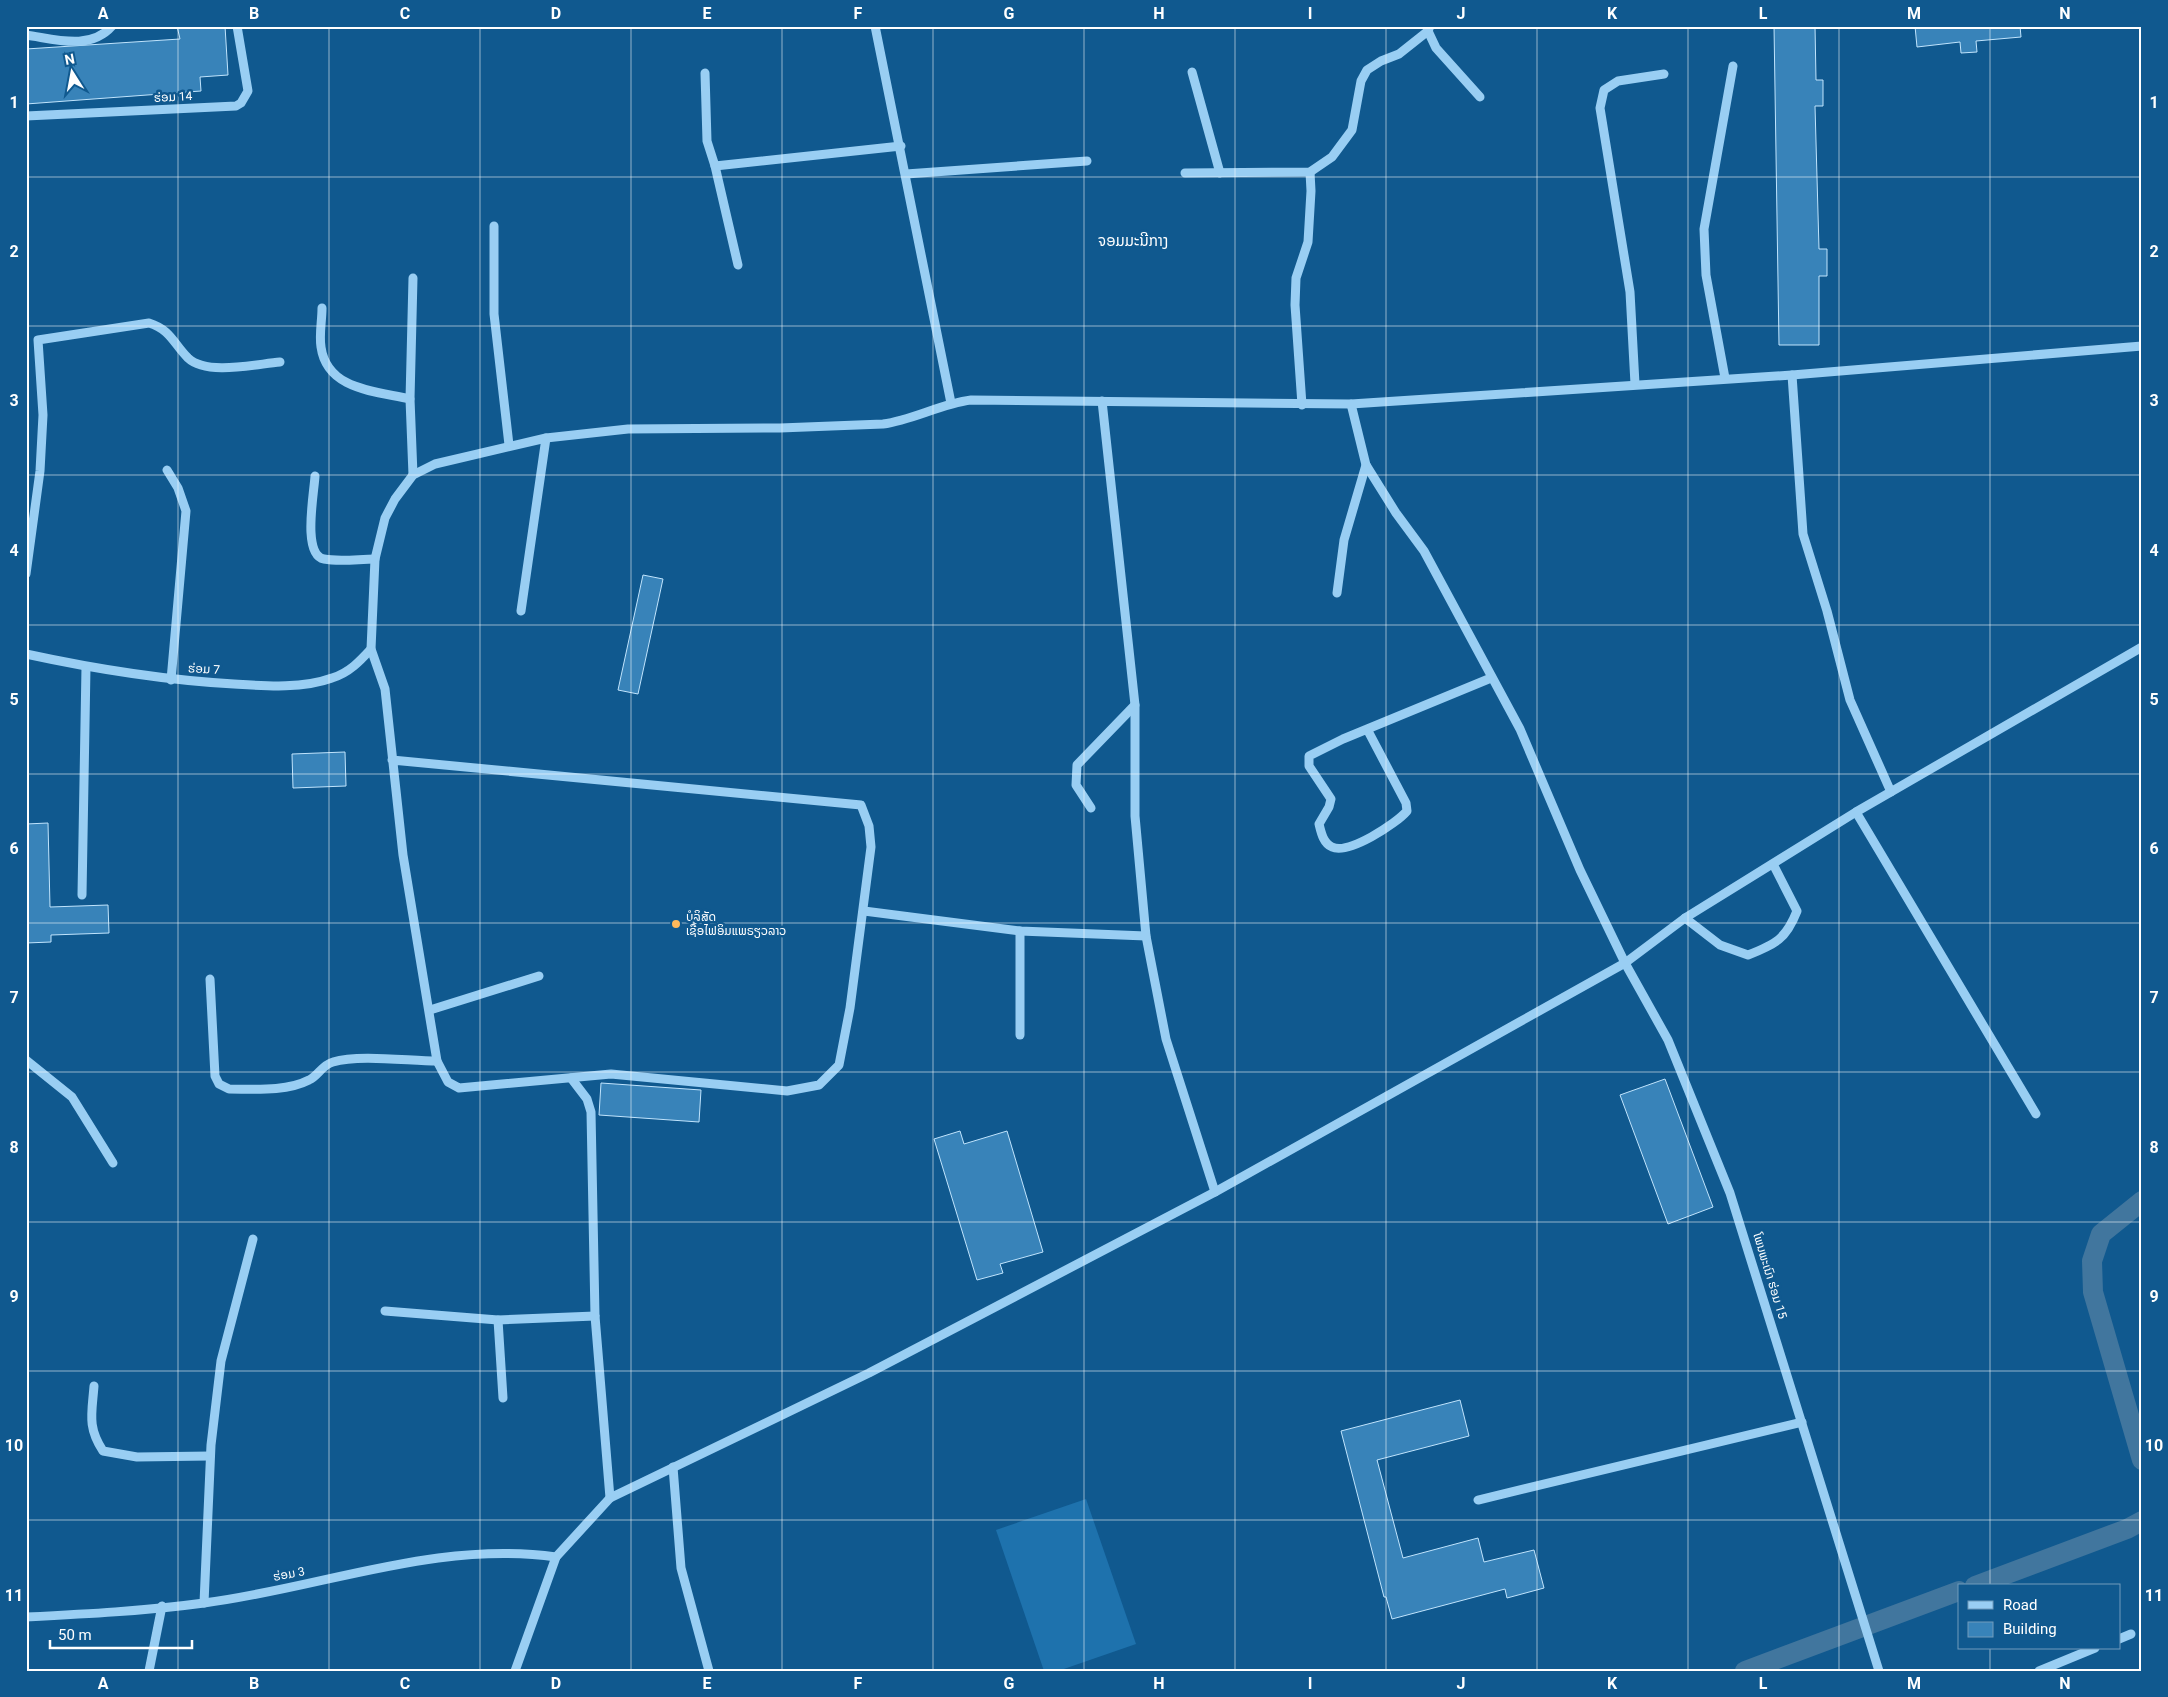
<svg xmlns="http://www.w3.org/2000/svg" width="2168" height="1697" font-family="Roboto,'Noto Sans Lao',sans-serif">
<rect width="100%" height="100%" fill="#10598f"/>
<!-- garden -->
<polygon fill="#1e72ad" points="1086,1499 1136,1644 1058,1671 1044,1671 996,1530"/>
<g fill="none" stroke-linecap="round" stroke-linejoin="round">
<!-- canal -->
<g stroke="#41769e" stroke-width="20">
<polyline points="2142,1201 2101,1234 2092,1261 2093,1292 2142,1460"/>
<polyline points="1975,1586 2127,1529 2142,1521"/>
<polyline points="1745,1671 1959,1591"/>
</g>
</g>
<!-- building -->
<g fill="#3883b9" stroke="#c0e4fd">
<polygon points="177,26 225,26 228,75 200,77 201,91 26,104 26,49 180,39"/>
<polygon points="1774,26 1815,26 1816,80 1823,80 1823,106 1815,106 1819,249 1827,249 1827,276 1819,276 1819,345 1779,345"/>
<polygon points="1915,26 2020,26 2021,37 1976,41 1977,52 1961,53 1960,42 1917,47"/>
<polygon points="643,575 663,579 638,694 618,690"/>
<polygon points="345,752 346,786 293,788 292,754"/>
<polygon points="48,823 50,907 108,905 109,933 51,935 51,942 26,943 26,824"/>
<polygon points="1665,1079 1713,1207 1668,1224 1620,1095"/>
<polygon points="601,1083 701,1090 699,1122 599,1115"/>
<polygon points="960,1131 964,1144 1007,1131 1043,1252 1000,1264 1003,1273 977,1280 934,1139"/>
<polygon points="1460,1400 1469,1436 1377,1460 1403,1558 1478,1538 1484,1562 1534,1550 1544,1588 1507,1598 1505,1589 1392,1619 1386,1597 1384,1597 1341,1431"/>
</g>
<g fill="none" stroke-linecap="round" stroke-linejoin="round">
<!-- minor -->
<g stroke="#99cef3" stroke-width="9">
<polyline points="875,26 951,403"/>
<polyline points="1428,31 1436,48 1480,97"/>
<path d="M26,35C55,39 90,51 112,26"/>
<polyline points="1192,72 1220,173"/>
<polyline points="705,73 707,141 715,166 901,146"/>
<polyline points="26,116 236,106 241,103 248,91 237,26"/>
<polyline points="715,166 738,265"/>
<polyline points="1185,173 1310,172 1332,157 1352,130 1361,81 1367,70 1381,61 1399,54 1428,31 1430,26"/>
<polyline points="906,174 1087,161"/>
<polyline points="494,226 494,314 509,445"/>
<polyline points="413,278 410,399 413,475"/>
<path d="M322,308C322,321 319,335 321,347C327,390 375,391 410,399"/>
<polyline points="1792,375 1803,534 1827,611 1850,700 1891,792"/>
<polyline points="1725,378 1706,275 1704,229 1733,66"/>
<polyline points="1635,384 1630,292 1600,108 1604,90 1618,81 1664,74"/>
<polyline points="1102,401 1135,705 1135,816 1146,936 1166,1039 1215,1192"/>
<polyline points="1351,404 1366,465 1396,513 1424,551 1520,729 1580,870 1625,963 1668,1040 1730,1193 1879,1671"/>
<polyline points="1302,405 1295,305 1296,278 1308,242 1311,191 1310,172"/>
<polyline points="167,470 178,488 186,511 171,680"/>
<path d="M315,476C314,494 302,555 324,559C340,562 359,559 375,559"/>
<path d="M26,574L40,471L43,415L38,340L149,323C171,330 173,343 188,358C207,376 256,364 280,362"/>
<polyline points="1337,593 1344,540 1366,465"/>
<polyline points="521,611 546,438"/>
<path d="M26,654C95,669 163,680 234,684C265,686 302,689 332,678C349,673 360,661 371,649"/>
<path d="M1367,729L1406,803L1407,811C1396,824 1348,855 1332,847C1323,843 1321,832 1319,824L1329,807L1331,799L1309,766V756L1343,739L1491,678"/>
<path d="M392,760L861,805L869,826L871,847L850,1008L839,1065L819,1085L787,1091L611,1074L459,1088L448,1082L437,1061L403,855L385,689L371,649L375,559L385,518L395,499L413,475L435,464L546,438L628,429L780,428L883,424C913,420 940,404 971,400L1351,404L1792,375L2142,346"/>
<polyline points="1091,808 1076,785 1077,765 1135,705"/>
<polyline points="1856,812 2036,1114"/>
<polyline points="82,895 86,667"/>
<polyline points="864,911 1020,931 1146,936"/>
<path d="M1685,918L1720,945L1748,955C1776,944 1786,939 1797,911L1773,864"/>
<polyline points="1020,931 1020,1035"/>
<path d="M210,979L215,1076L219,1084L229,1089C253,1089 286,1092 309,1080C318,1076 322,1065 333,1062C359,1054 409,1061 437,1061"/>
<polyline points="430,1010 539,976"/>
<polyline points="26,1060 72,1097 113,1163"/>
<polyline points="571,1078 587,1099 591,1112 595,1316 610,1498"/>
<polyline points="385,1311 498,1320 595,1316"/>
<polyline points="498,1320 503,1398"/>
<path d="M94,1386C92,1413 87,1427 103,1451L137,1457L210,1456"/>
<polyline points="673,1467 681,1568 709,1671"/>
<polyline points="1478,1500 1802,1422"/>
<polyline points="204,1603 211,1445 221,1361 253,1239"/>
<path d="M26,1617C86,1614 145,1611 204,1603C321,1588 437,1540 556,1557"/>
<polyline points="2119,1639 2131,1634"/>
<polyline points="149,1671 162,1606"/>
<polyline points="515,1671 556,1557 610,1498 869,1373 1215,1192 1625,963 1685,918 1856,812 2142,647"/>
<polyline points="2039,1671 2095,1648"/>
</g>
</g>
<!-- grid -->
<path fill="none" stroke="#fff" stroke-width="1" stroke-opacity="0.55" d="M178,26V1671M329,26V1671M480,26V1671M631,26V1671M782,26V1671M933,26V1671M1084,26V1671M1235,26V1671M1386,26V1671M1537,26V1671M1688,26V1671M1839,26V1671M1990,26V1586M26,177H2142M26,326H2142M26,475H2142M26,625H2142M26,774H2142M26,923H2142M26,1072H2142M26,1222H2142M26,1371H2142M26,1520H2142M1990,1648V1671"/>
<!-- markers -->
<circle fill="#ffb95b" stroke="#10598f" stroke-width="2" cx="676" cy="924" r="5"/>
<g text-anchor="middle" stroke-width="5" stroke-linejoin="round" paint-order="stroke">
<!-- street labels -->
<g font-size="12" fill="#fff" stroke="#10598f">
<text transform="translate(173 97) rotate(-3)" y="4">ຮ່ອມ 14</text>
<text transform="translate(204 669) rotate(3)" y="4">ຮ່ອມ 7</text>
<text transform="translate(1770 1276) rotate(73)" y="4">ໂພນພະເນົາ ຮ່ອມ 15</text>
<text transform="translate(289 1574) rotate(-11)" y="4">ຮ່ອມ 3</text>
</g>
<!-- poi labels -->
<g font-size="12" fill="#fff" stroke="#10598f" text-anchor="start">
<text x="686" y="921">ບໍລິສັດ<tspan x="686" dy="14">ເຊື້ອໄຟອິມແພຣຽວລາວ</tspan></text>
</g>
<!-- quarter labels -->
<g font-size="15" fill="#fff" stroke="#10598f">
<text x="1133" y="246">ຈອມມະນີກາງ</text>
</g>
</g>
<!-- border -->
<rect width="2168" height="1697" fill="none" stroke="#10598f" stroke-width="55"/>
<!-- legend -->
<rect x="1958" y="1584" width="162" height="65" fill="#10598f" stroke="#709bbc"/>
<rect x="1968" y="1601" width="25" height="8" fill="#99cef3" stroke="#709bbc"/>
<text x="2003" y="1610" font-size="15" fill="#ffffff">Road</text>
<rect x="1968" y="1622" width="25" height="15" fill="#3883b9" stroke="#709bbc"/>
<text x="2003" y="1634" font-size="15" fill="#ffffff">Building</text>
<!-- north arrow -->
<g transform="translate(72 72) rotate(349)" stroke="#10598f" stroke-width="4" paint-order="stroke">
<path d="M0-4L9 19L0 12L-9 19Z" fill="#ffffff"/>
<text y="-8" font-size="14" font-weight="bold" text-anchor="middle" fill="#ffffff">N</text>
</g>
<!-- scale -->
<path d="M50 1640v8h142v-8" fill="none" stroke="#ffffff" stroke-width="2.5"/>
<text x="58" y="1640" font-size="15" fill="#ffffff" stroke="#10598f" stroke-width="4" paint-order="stroke">50 m</text>
<rect x="28" y="28" width="2112" height="1642" fill="none" stroke="#fff" stroke-width="2"/>
<g font-size="16" text-anchor="middle" font-weight="bold" fill="#fff">
<text x="103" y="19">A</text>
<text x="254" y="19">B</text>
<text x="405" y="19">C</text>
<text x="556" y="19">D</text>
<text x="707" y="19">E</text>
<text x="858" y="19">F</text>
<text x="1009" y="19">G</text>
<text x="1159" y="19">H</text>
<text x="1310" y="19">I</text>
<text x="1461" y="19">J</text>
<text x="1612" y="19">K</text>
<text x="1763" y="19">L</text>
<text x="1914" y="19">M</text>
<text x="2065" y="19">N</text>
<text x="14" y="108">1</text>
<text x="2154" y="108">1</text>
<text x="14" y="257">2</text>
<text x="2154" y="257">2</text>
<text x="14" y="406">3</text>
<text x="2154" y="406">3</text>
<text x="14" y="556">4</text>
<text x="2154" y="556">4</text>
<text x="14" y="705">5</text>
<text x="2154" y="705">5</text>
<text x="14" y="854">6</text>
<text x="2154" y="854">6</text>
<text x="14" y="1003">7</text>
<text x="2154" y="1003">7</text>
<text x="14" y="1153">8</text>
<text x="2154" y="1153">8</text>
<text x="14" y="1302">9</text>
<text x="2154" y="1302">9</text>
<text x="14" y="1451">10</text>
<text x="2154" y="1451">10</text>
<text x="14" y="1601">11</text>
<text x="2154" y="1601">11</text>
<text x="103" y="1689">A</text>
<text x="254" y="1689">B</text>
<text x="405" y="1689">C</text>
<text x="556" y="1689">D</text>
<text x="707" y="1689">E</text>
<text x="858" y="1689">F</text>
<text x="1009" y="1689">G</text>
<text x="1159" y="1689">H</text>
<text x="1310" y="1689">I</text>
<text x="1461" y="1689">J</text>
<text x="1612" y="1689">K</text>
<text x="1763" y="1689">L</text>
<text x="1914" y="1689">M</text>
<text x="2065" y="1689">N</text>
</g>
</svg>
